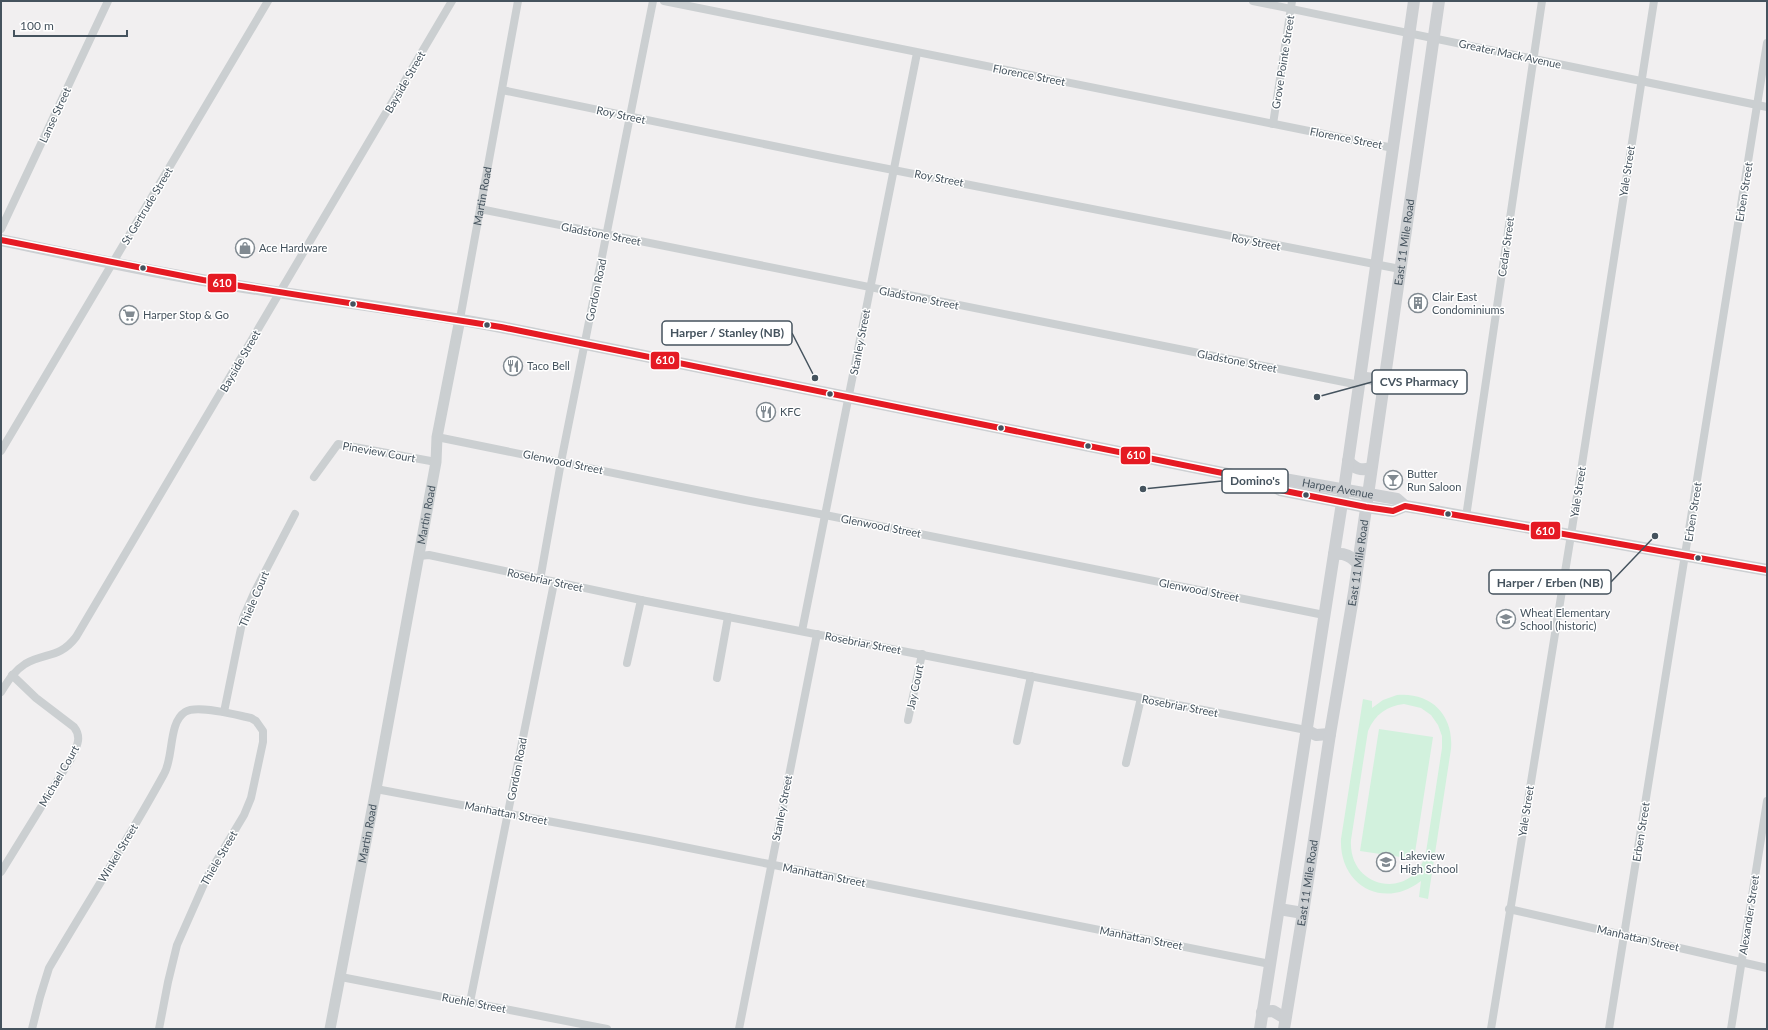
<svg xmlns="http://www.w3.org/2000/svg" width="1768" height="1030" font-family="Lato,sans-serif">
<rect width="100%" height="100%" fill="#f1eff0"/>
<!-- green -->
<g fill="#d2f1dd" fill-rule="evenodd">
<path d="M1397,695C1431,692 1454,715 1451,749L1428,899L1419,897L1421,881C1384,910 1339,886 1341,839L1363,699L1372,701V708L1383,700ZM1404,704L1421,708L1431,715L1438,725L1442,736V748L1426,852C1415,901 1348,891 1351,840L1368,731C1375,714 1387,706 1404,704Z"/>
<polygon points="1379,729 1433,737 1414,859 1360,851"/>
</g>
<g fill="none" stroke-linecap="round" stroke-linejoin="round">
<!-- minor -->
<g stroke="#cbcfd1" stroke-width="8">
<polyline points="664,1 1393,148"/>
<polyline points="1253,1 1767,107"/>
<polyline points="502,90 832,158 1400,269"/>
<polyline points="1273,124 1292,1"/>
<polyline points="480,209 1359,385"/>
<polyline points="1,229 108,1"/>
<path id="s1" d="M460,319L518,1"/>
<polyline points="437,437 745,500 825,515 1324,615"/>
<polyline points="1,451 268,1"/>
<polyline points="314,477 338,444 436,462"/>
<polyline points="1466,517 1542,1"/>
<polyline points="419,556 429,555 641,600 1306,730"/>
<polyline points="540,580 561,462 653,1"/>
<polyline points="802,631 917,53"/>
<polyline points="627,663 641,600"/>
<polyline points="717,678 728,617"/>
<path d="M1,692C8,681 14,671 25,664C46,652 59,659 76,637L452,1"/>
<polyline points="224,712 243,618 254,593 295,514"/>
<polyline points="908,720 922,654"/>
<polyline points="1017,741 1031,676"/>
<polyline points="1126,763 1141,698"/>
<polyline points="376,789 649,840 1270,964"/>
<path d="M1,872L72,757C77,746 82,737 74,727L36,698L12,675"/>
<polyline points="1509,909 1767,968"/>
<polyline points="341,977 607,1029"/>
<polyline points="470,1002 554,583"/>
<path d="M32,1029L40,997L49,968C87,903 128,840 164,774C174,757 168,723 185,712C197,704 236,715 251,718L256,721L263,731V742L251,798L244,815L208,875L177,945L168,982L159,1029"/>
<polyline points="739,1029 817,634"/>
<polyline points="1491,1029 1571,535 1654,1"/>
<polyline points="1609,1029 1767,43"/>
<polyline points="1731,1029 1767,801"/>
</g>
<!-- tertiary -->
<path stroke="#cbcfd1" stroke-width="11" id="s2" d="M330,1029L376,789L436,462L437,437L460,319"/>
<!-- secondary -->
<g stroke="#cccfd2" stroke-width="12">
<path id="s3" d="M1,240C78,256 155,273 232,285C322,300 412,310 501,327L1267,482L1284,479L1397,499L1405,506"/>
<path d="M1360,379C1370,376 1376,380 1383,388"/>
<path d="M1348,461C1355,469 1361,471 1371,468"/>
<polyline points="1267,482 1280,490 1366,507 1393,511 1405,506 1429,510 1767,570"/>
<path d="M1334,554C1345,553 1351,556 1358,564"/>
<polyline points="1306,730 1316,735 1330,734"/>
<polyline points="1279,909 1303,913"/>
<polyline points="1262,1012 1273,1011 1285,1018"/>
<polyline points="1260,1029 1344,490 1414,1"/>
<path id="s4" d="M1284,1029L1303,913L1330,734L1354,592L1439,1"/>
</g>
<!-- bus-1 casing -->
<g stroke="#fff" stroke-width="9">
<polyline id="bus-1" points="1,240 203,280 501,327 1267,482 1280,490 1366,507 1393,511 1405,506 1767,570"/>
</g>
<!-- bus-1 -->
<use href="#bus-1" stroke="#e51a23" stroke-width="6"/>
</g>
<!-- icons -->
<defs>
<g id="shop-ring" transform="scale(1)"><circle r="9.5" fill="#fff" stroke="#818a91" stroke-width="1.5"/><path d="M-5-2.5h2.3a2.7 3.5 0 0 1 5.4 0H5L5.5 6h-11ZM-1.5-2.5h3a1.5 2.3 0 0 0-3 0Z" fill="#818a91"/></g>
<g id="building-ring" transform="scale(1)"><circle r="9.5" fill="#fff" stroke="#818a91" stroke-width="1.5"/><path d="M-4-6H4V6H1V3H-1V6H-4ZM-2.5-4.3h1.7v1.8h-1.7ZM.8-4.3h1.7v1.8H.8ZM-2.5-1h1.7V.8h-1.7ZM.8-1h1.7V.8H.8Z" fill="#818a91"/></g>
<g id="supermarket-ring" transform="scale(1)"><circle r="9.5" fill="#fff" stroke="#818a91" stroke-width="1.5"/><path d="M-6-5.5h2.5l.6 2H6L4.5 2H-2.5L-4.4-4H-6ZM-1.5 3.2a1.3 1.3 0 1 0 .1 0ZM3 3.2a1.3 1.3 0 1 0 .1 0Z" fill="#818a91"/></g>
<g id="restaurant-ring" transform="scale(1)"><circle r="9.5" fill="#fff" stroke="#818a91" stroke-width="1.5"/><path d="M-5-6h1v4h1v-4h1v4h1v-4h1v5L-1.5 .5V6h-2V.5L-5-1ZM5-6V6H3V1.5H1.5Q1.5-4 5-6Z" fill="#818a91"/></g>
<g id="bar-ring" transform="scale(1)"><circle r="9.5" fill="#fff" stroke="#818a91" stroke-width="1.5"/><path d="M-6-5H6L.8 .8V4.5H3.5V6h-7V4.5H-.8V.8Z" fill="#818a91"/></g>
<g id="school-ring" transform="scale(1)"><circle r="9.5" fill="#fff" stroke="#818a91" stroke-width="1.5"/><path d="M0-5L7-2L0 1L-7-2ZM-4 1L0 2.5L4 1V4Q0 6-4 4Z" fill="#818a91"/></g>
</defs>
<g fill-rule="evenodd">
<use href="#shop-ring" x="245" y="248"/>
<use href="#building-ring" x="1418" y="303"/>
<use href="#supermarket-ring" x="129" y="315"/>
<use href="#restaurant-ring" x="513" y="366"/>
<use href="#restaurant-ring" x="766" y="412"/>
<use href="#bar-ring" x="1393" y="480"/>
<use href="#school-ring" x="1506" y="619"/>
<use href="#school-ring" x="1386" y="862"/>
</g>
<!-- markers -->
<g fill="#45535e" stroke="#fff" stroke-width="1.5">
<circle cx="143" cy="268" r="3.5"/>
<circle cx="353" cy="304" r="3.5"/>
<circle cx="487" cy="325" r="3.5"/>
<circle cx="830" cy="394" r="3.5"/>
<circle cx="1001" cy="428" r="3.5"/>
<circle cx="1088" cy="446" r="3.5"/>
<circle cx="1306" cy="495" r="3.5"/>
<circle cx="1448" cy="514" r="3.5"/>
<circle cx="1698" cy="558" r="3.5"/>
</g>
<g text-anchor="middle" stroke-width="3" stroke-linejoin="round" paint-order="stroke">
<!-- street labels -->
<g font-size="11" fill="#45535e" stroke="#fff">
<text transform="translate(1510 54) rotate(12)" y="4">Greater Mack Avenue</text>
<text transform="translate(1283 62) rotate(-81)" y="4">Grove Pointe Street</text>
<text transform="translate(1029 75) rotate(11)" y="4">Florence Street</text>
<text transform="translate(405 82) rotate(-60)" y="4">Bayside Street</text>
<text transform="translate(55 115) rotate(-65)" y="4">Lanse Street</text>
<text transform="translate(621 115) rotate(12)" y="4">Roy Street</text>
<text transform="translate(1346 138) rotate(11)" y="4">Florence Street</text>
<text transform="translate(1627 171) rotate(-81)" y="4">Yale Street</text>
<text transform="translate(939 178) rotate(11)" y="4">Roy Street</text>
<text transform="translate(1744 192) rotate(-81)" y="4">Erben Street</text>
<text dy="4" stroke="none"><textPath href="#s1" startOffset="125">Martin Road</textPath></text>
<text transform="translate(147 206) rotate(-59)" y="4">St Gertrude Street</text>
<text transform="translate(601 234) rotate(11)" y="4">Gladstone Street</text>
<text transform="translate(1256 242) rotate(11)" y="4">Roy Street</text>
<text dy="4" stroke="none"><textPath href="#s4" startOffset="796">East 11 Mile Road</textPath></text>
<text transform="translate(1506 247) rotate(-82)" y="4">Cedar Street</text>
<text transform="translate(596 290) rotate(-78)" y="4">Gordon Road</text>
<text transform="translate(919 298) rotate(11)" y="4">Gladstone Street</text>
<text transform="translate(860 342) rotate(-79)" y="4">Stanley Street</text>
<text transform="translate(240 361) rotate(-60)" y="4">Bayside Street</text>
<text transform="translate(1237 361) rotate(11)" y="4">Gladstone Street</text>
<text transform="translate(379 452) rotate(10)" y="4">Pineview Court</text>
<text transform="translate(563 462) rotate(12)" y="4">Glenwood Street</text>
<text dy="4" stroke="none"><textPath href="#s3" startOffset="1361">Harper Avenue</textPath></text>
<text transform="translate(1578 492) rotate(-81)" y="4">Yale Street</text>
<text transform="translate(1693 512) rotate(-81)" y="4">Erben Street</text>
<text dy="4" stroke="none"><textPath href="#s2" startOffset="523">Martin Road</textPath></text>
<text transform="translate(881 526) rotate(11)" y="4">Glenwood Street</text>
<text dy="4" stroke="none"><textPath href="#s4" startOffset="472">East 11 Mile Road</textPath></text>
<text transform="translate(545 580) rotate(12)" y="4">Rosebriar Street</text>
<text transform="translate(1199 590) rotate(11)" y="4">Glenwood Street</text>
<text transform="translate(254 599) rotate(-67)" y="4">Thiele Court</text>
<text transform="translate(863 643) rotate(11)" y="4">Rosebriar Street</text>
<text transform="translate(915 687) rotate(-78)" y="4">Jay Court</text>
<text transform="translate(1180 706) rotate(11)" y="4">Rosebriar Street</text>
<text transform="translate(517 769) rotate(-79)" y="4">Gordon Road</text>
<text transform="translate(59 776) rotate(-60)" y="4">Michael Court</text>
<text transform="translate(782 808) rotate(-79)" y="4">Stanley Street</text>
<text transform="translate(1526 811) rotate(-81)" y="4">Yale Street</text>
<text transform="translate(506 813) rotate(11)" y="4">Manhattan Street</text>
<text transform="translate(1641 832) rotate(-81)" y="4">Erben Street</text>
<text dy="4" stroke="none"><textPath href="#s2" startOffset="199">Martin Road</textPath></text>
<text transform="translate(118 853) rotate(-59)" y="4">Winkel Street</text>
<text transform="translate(219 858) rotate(-60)" y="4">Thiele Street</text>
<text transform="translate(824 875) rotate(11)" y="4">Manhattan Street</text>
<text dy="4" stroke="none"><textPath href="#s4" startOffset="148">East 11 Mile Road</textPath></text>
<text transform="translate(1749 915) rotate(-81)" y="4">Alexander Street</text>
<text transform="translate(1141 938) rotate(11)" y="4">Manhattan Street</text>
<text transform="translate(1638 938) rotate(13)" y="4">Manhattan Street</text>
<text transform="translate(474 1003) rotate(11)" y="4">Ruehle Street</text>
</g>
<!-- poi labels -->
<g font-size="11" fill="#45535e" stroke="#fff" text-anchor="start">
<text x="259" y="252">Ace Hardware</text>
<text x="1432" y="301">Clair East<tspan x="1432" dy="13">Condominiums</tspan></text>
<text x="143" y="319">Harper Stop &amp; Go</text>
<text x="527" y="370">Taco Bell</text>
<text x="780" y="416">KFC</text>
<text x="1407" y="478">Butter<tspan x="1407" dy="13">Run Saloon</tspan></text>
<text x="1520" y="617">Wheat Elementary<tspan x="1520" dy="13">School (historic)</tspan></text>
<text x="1400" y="860">Lakeview<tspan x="1400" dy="13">High School</tspan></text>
</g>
</g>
<!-- callouts -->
<path fill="none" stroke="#45535e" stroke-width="1.5" d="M815 378L792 333M1317 397L1372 382M1143 489L1222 481M1655 536L1611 582"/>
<g fill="#45535e" stroke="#fff" stroke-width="1.5">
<circle cx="815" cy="378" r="4"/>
<circle cx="1317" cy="397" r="4"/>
<circle cx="1143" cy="489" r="4"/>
<circle cx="1655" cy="536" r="4"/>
</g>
<g fill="#fff" stroke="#45535e" stroke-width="1.5">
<rect x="662" y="321" width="130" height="24" rx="4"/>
<rect x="1372" y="370" width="95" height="24" rx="4"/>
<rect x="1222" y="469" width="66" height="24" rx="4"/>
<rect x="1489" y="570" width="122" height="24" rx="4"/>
</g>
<g font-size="12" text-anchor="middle" font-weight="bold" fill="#45535e">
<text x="727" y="337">Harper / Stanley (NB)</text>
<text x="1419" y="386">CVS Pharmacy</text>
<text x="1255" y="485">Domino's</text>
<text x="1550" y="587">Harper / Erben (NB)</text>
</g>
<g stroke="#fff" stroke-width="1.5">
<rect x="207" y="273" width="30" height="20" rx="4" fill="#e51a23"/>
<rect x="650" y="351" width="30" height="19" rx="4" fill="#e51a23"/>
<rect x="1120" y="446" width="31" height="19" rx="4" fill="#e51a23"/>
<rect x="1530" y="521" width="31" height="19" rx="4" fill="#e51a23"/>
</g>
<g font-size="11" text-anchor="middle" font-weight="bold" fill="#fff">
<text x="222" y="287">610</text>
<text x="665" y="364">610</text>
<text x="1136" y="459">610</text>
<text x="1545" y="535">610</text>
</g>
<!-- border -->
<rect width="1768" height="1030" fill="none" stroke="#45535e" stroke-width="4"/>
<!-- scale -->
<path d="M14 30v6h113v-6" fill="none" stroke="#45535e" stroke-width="2"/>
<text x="20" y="30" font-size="12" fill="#45535e" stroke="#ffffff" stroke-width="3" paint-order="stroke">100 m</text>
</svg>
